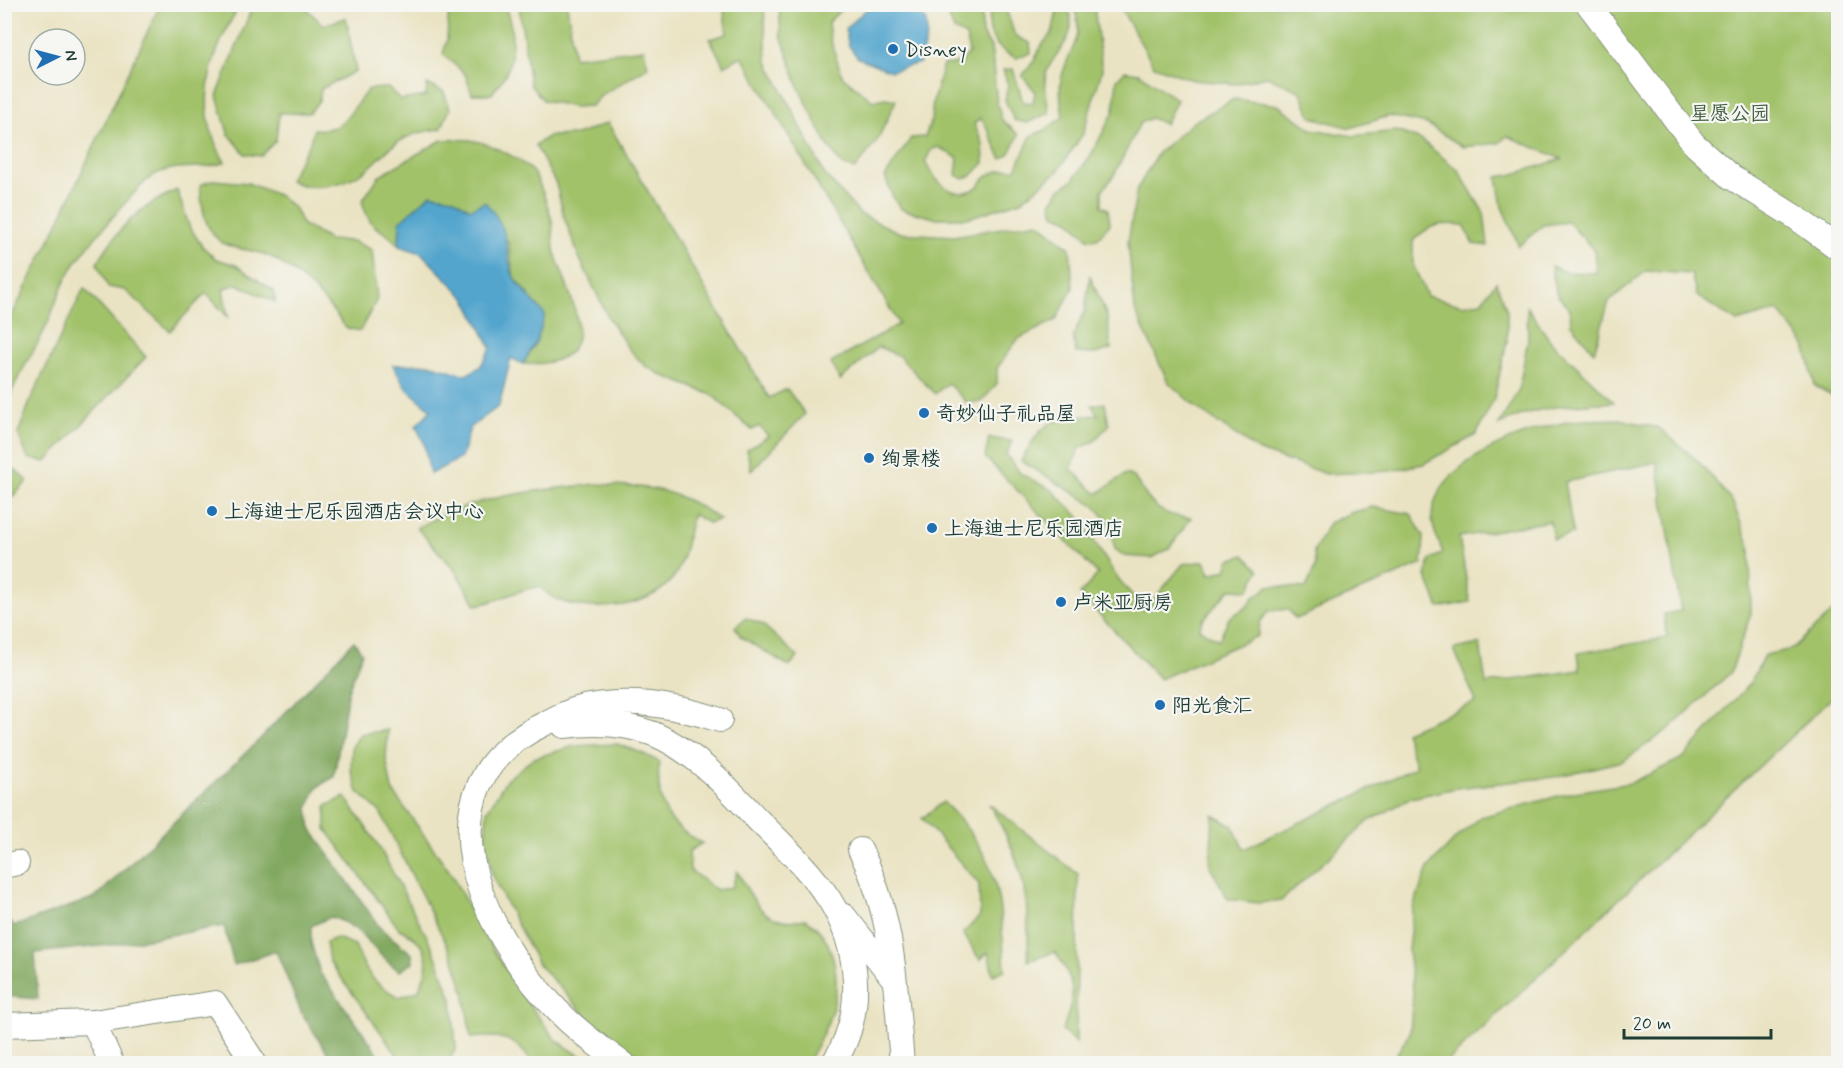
<svg xmlns="http://www.w3.org/2000/svg" width="1843" height="1068" font-family="Mynerve,'LXGW WenKai TC',sans-serif">
<rect width="100%" height="100%" fill="#f6f6f2"/>
<filter id="ink" filterUnits="userSpaceOnUse"><feTurbulence type="fractalNoise" baseFrequency=".0167" numOctaves="2"/><feDisplacementMap in="SourceGraphic" scale="12" xChannelSelector="R" yChannelSelector="G"/><feConvolveMatrix kernelMatrix="1 2 1 2 8 2 1 2 1" color-interpolation-filters="sRGB"/></filter>
<filter id="wash" filterUnits="userSpaceOnUse"><feTurbulence type="fractalNoise" baseFrequency=".008" numOctaves="4" result="noise"/><feDisplacementMap in="SourceGraphic" scale="24" xChannelSelector="R" yChannelSelector="G"/><feGaussianBlur stdDeviation="1.35" result="paint"/><feColorMatrix in="noise" values="0 0 0 0 0 0 0 0 0 0 0 0 0 0 0 0 0 1.4 0 .05"/><feComposite in="paint" operator="in"/></filter>
<g filter="url(#wash)">
<rect width="100%" height="100%" fill="#eae3c3"/>
<!-- green -->
<g fill="#a2c26b" stroke="#608050" stroke-width="1.5">
<path d="M160,5H240C210,53 192,110 225,162C203,172 176,162 154,175C139,184 79,255 70,272C58,291 53,314 42,335C29,360 12,384 5,412V329L49,242Z"/>
<polygon points="259,5 303,5 323,25 346,18 356,71 321,89 319,101 309,113 279,113 276,140 261,156 245,154 228,133 217,96 251,10"/>
<path d="M453,5H504C513,22 514,47 509,66C507,75 497,86 492,94H472L465,74L443,54L447,40L449,7Z"/>
<polygon points="519,5 567,5 574,57 644,49 648,67 603,94 591,106 574,107 543,100 530,85"/>
<polygon points="723,5 764,5 767,60 825,175 860,214 900,233 954,236 1038,222 1070,248 1073,288 1056,320 1018,339 997,368 997,384 981,402 966,402 948,383 935,394 899,356 879,347 840,380 831,363 899,324 742,56 724,66 710,39 727,34"/>
<polygon points="779,5 845,5 828,23 830,38 842,76 873,101 885,98 896,100 877,141 855,169 842,165 826,142 799,88 781,35"/>
<path d="M944,5H976L982,10V34L991,47L997,103L1002,120L1019,135L1010,153L1002,159C993,145 991,130 980,118L974,124L983,144L984,163L971,176L964,179L956,175L958,158L938,147L931,150L925,162C934,180 953,202 976,188C979,186 982,181 985,178C994,170 1005,169 1016,169L1031,136L1045,130L1063,117C1061,105 1059,92 1061,80C1068,47 1087,41 1073,5H1094L1102,70L1083,134L1057,172L1021,201L968,218H934L901,209L893,197L885,177L911,138L925,137L931,121L933,102L943,65L960,63L969,53L966,36L954,30Z"/>
<path d="M992,5H1014L1006,9L1015,36L1030,43L1031,53L1016,58C992,47 984,31 992,5Z"/>
<path d="M1050,5H1067C1081,41 1054,48 1046,74C1043,85 1048,101 1049,113L1027,123L1014,120L1005,100L1008,85L1003,70L1013,69L1023,102L1033,103L1035,91L1022,76L1034,61L1041,46L1052,33L1057,12Z"/>
<polygon points="1119,5 1838,5 1838,399 1815,386 1805,345 1778,310 1737,322 1697,296 1691,274 1646,271 1609,301 1594,352 1571,324 1570,309 1557,295 1551,266 1566,272 1596,273 1594,250 1568,222 1543,225 1519,246 1502,207 1497,177 1511,175 1562,159 1507,136 1499,143 1463,147 1427,124 1389,116 1350,128 1311,117 1301,92 1267,76 1235,84 1193,80 1154,66"/>
<polygon points="1125,71 1139,73 1177,100 1165,124 1151,118 1140,123 1114,175 1102,191 1102,206 1108,209 1110,224 1098,238 1089,239 1069,220 1054,214 1051,203 1060,189 1073,180 1091,155 1114,111 1117,79"/>
<path d="M427,84L444,92L450,109L441,129C426,130 411,134 398,142C385,150 376,164 363,172C342,186 311,192 289,180L310,142L314,129C348,133 349,109 369,89L388,88L401,100L426,96Z"/>
<path d="M1234,99L1278,105L1311,129L1353,136L1396,131L1421,140L1458,170L1484,213L1488,246L1473,244L1464,225C1440,223 1430,223 1413,241V264L1427,296L1461,305L1481,302L1496,282L1507,311V341L1494,399L1476,435L1423,464L1390,471L1326,474L1259,451L1198,409L1168,382L1135,310L1128,242L1137,189L1158,153L1193,122Z"/>
<polygon points="608,123 769,398 787,389 805,414 751,471 747,450 768,436 759,426 752,430 712,395 664,376 645,366 628,348 608,317 579,257 565,220 556,184 535,145 549,136 576,135"/>
<path d="M442,140C451,140 461,139 469,140C488,142 517,157 531,170C539,178 549,209 552,221C554,231 552,243 555,253C571,301 610,367 523,364L537,340L529,294L514,277L508,241C484,220 463,201 431,194L400,221L399,246C381,224 371,235 362,201L380,175Z"/>
<path d="M213,180L248,183L280,196L295,209L302,224L329,240L353,241L372,250L377,299L360,331L346,328C325,299 304,277 273,258C258,249 238,251 223,243C203,231 202,205 200,185Z"/>
<path d="M177,190L189,226L202,246L216,259L236,265L274,291L275,302L237,284L223,289L228,317L206,293L170,331L125,290L108,287L97,263C119,227 139,207 177,190Z"/>
<polygon points="1090,276 1107,316 1111,349 1095,354 1076,353 1073,336 1085,310"/>
<polygon points="84,288 146,357 46,462 28,458 18,434 31,399"/>
<path d="M1527,307L1551,342L1614,402C1573,405 1536,405 1499,425L1519,389L1528,339Z"/>
<path d="M1105,403L1109,425L1093,442L1079,449L1071,469L1097,494L1126,474L1134,477C1151,504 1157,516 1191,518L1169,549L1152,558L1124,556L1115,549L1108,521L1095,506L1021,461C1046,416 1050,420 1098,415L1092,405Z"/>
<path d="M1619,419L1659,428L1699,462L1732,501L1750,547L1751,613L1731,672L1669,729L1623,761L1554,777L1456,788L1411,798L1369,821L1282,900L1258,903L1228,899L1210,866L1213,815L1232,825L1244,849L1416,767L1405,732L1476,702L1454,649L1480,644L1486,684L1580,670L1578,653L1667,638L1664,614L1681,611L1657,462L1565,482L1573,534L1553,539L1550,521L1459,537L1470,602L1439,608L1426,576L1430,560L1443,553C1439,542 1432,529 1432,518C1432,463 1524,430 1568,422C1584,419 1602,420 1619,419Z"/>
<polygon points="989,438 1012,441 1006,455 1021,474 1052,490 1078,516 1116,576 1145,610 1183,564 1205,561 1210,574 1226,570 1229,560 1244,555 1259,570 1249,590 1230,589 1202,621 1199,629 1219,640 1229,618 1247,607 1253,598 1269,586 1306,588 1315,567 1314,551 1329,523 1350,513 1372,507 1411,514 1424,537 1422,564 1296,619 1288,609 1269,611 1260,622 1258,636 1160,679 1080,594 1098,574 985,457"/>
<polygon points="4,457 7,463 28,481 5,504"/>
<path d="M598,484C651,487 677,488 720,520L708,523L693,514C687,532 686,556 677,572C655,609 593,614 558,600C551,598 545,591 539,587C515,589 500,602 476,605L454,569L417,528C471,496 537,490 598,484Z"/>
<polygon points="1838,607 1838,692 1446,1063 1391,1063 1410,1033 1413,991 1408,950 1413,908 1428,868 1455,839 1481,817 1569,793 1631,783 1683,758 1750,683 1765,655 1792,649"/>
<polygon points="746,618 762,624 798,657 789,666 741,637 735,627"/>
<path d="M388,730L386,758L392,790L450,872L481,930L524,998L556,1040L591,1063H532C516,1037 501,1035 471,1038L464,991L453,957L380,812L358,792L351,770L352,747L360,734Z"/>
<path d="M617,744L642,753L659,762C656,802 664,824 702,843L689,851L690,870L716,890L732,887L737,871C756,903 763,928 805,919C833,935 840,972 834,1003C829,1024 817,1045 807,1063H653L600,1031L538,964L494,880L485,843L487,811L506,780L534,758L574,746Z"/>
<path d="M345,797L378,845L432,946L452,999L456,1048L448,1063H401L398,1056L329,961L326,942L337,938L355,945C366,973 372,983 399,997L418,991C433,962 430,943 399,929L326,829V806Z"/>
<path d="M943,802C1000,856 1000,896 1005,970L993,975L988,952L980,960L963,933L980,916L979,884L922,818Z"/>
<path d="M989,804L1078,874L1076,1043L1062,1031C1076,996 1077,983 1055,952L1028,961C1030,896 1023,860 989,804Z"/>
</g>
<!-- forest -->
<path fill="#81a85f" stroke="#50724a" stroke-width="1.5" d="M354,641L362,653L348,691L334,777L317,787L308,808L311,829L380,928L412,954L413,962L400,971C371,953 367,928 331,917L311,926V943L320,973L385,1063H334L301,1012L276,951L234,965L224,926L118,944L35,953L38,999L5,996V918L15,926L96,897L259,740Z"/>
<!-- water -->
<g fill="#52a5cd" stroke="#387180" stroke-width="1.5">
<polygon points="871,5 890,5 917,12 926,21 927,34 920,63 891,71 858,58 849,46 845,29"/>
<path d="M431,194L453,198L470,209L485,202C513,233 502,242 513,275C517,285 538,305 545,315L537,340L523,364L511,358L499,406L470,428L461,458L430,474L424,443L416,426L431,410L405,387L393,365L429,364L466,375L480,367L491,348L466,299L421,253L399,246L400,221Z"/>
</g>
</g>
<g filter="url(#ink)">
<g fill="none" stroke-linecap="round" stroke-linejoin="round">
<!-- service casing -->
<g stroke="#84907c" stroke-width="26">
<g id="service">
<polyline points="1588,4 1694,144 1731,177 1795,217 1838,248"/>
<path d="M564,726C595,722 625,723 654,734C694,751 727,787 756,818C781,843 810,870 829,899C860,948 866,1014 833,1064"/>
<path d="M860,850C894,915 896,992 902,1064"/>
<polyline points="4,866 17,863"/>
<polyline points="844,916 893,978"/>
<polyline points="93,1022 112,1064"/>
<polyline points="4,1025 93,1022 215,1003 255,1064"/>
<path d="M623,1064C599,1047 576,1030 556,1009C480,931 413,786 544,724C554,719 566,712 577,709C625,696 674,705 720,720"/>
</g>
</g>
<!-- service -->
<use href="#service" stroke="#fff" stroke-width="24"/>
</g>
</g>
<!-- markers -->
<g fill="#1f6fb2" stroke="#f6f6f2" stroke-width="2">
<circle cx="893" cy="49" r="6"/>
<circle cx="924" cy="413" r="6"/>
<circle cx="869" cy="458" r="6"/>
<circle cx="212" cy="511" r="6"/>
<circle cx="932" cy="528" r="6"/>
<circle cx="1061" cy="602" r="6"/>
<circle cx="1160" cy="705" r="6"/>
</g>
<g text-anchor="middle" stroke-width="4.5" stroke-linejoin="round" paint-order="stroke">
<!-- poi labels -->
<g font-size="20" fill="#1f3d34" stroke="#f6f6f2" text-anchor="start">
<text x="905" y="56">Disney</text>
<text x="936" y="420">奇妙仙子礼品屋</text>
<text x="881" y="465">绚景楼</text>
<text x="224" y="518">上海迪士尼乐园酒店会议中心</text>
<text x="944" y="535">上海迪士尼乐园酒店</text>
<text x="1073" y="609">卢米亚厨房</text>
<text x="1172" y="712">阳光食汇</text>
</g>
<!-- park labels -->
<g font-size="20" fill="#405e42" stroke="#f6f6f2">
<text x="1730" y="120">星愿公园</text>
</g>
</g>
<!-- margin -->
<rect width="1843" height="1068" fill="none" stroke="#f6f6f2" stroke-width="24"/>
<!-- north arrow -->
<g transform="translate(57 57) rotate(84)"><circle r="28" fill="#f6f6f2" stroke="#a0aca6" stroke-width="1.5"/>
<path d="M0-4.5L10 22L0 15L-10 22Z" fill="#1f6fb2"/>
<text y="-9" font-size="16" font-weight="bold" text-anchor="middle" fill="#1f3d34">N</text>
</g>
<!-- scale -->
<path d="M1624 1029v9h147v-9" fill="none" stroke="#1f3d34" stroke-width="3"/>
<text x="1633" y="1029" font-size="18" fill="#1f3d34" stroke="#f6f6f2" stroke-width="4.5" paint-order="stroke">20 m</text>
</svg>
